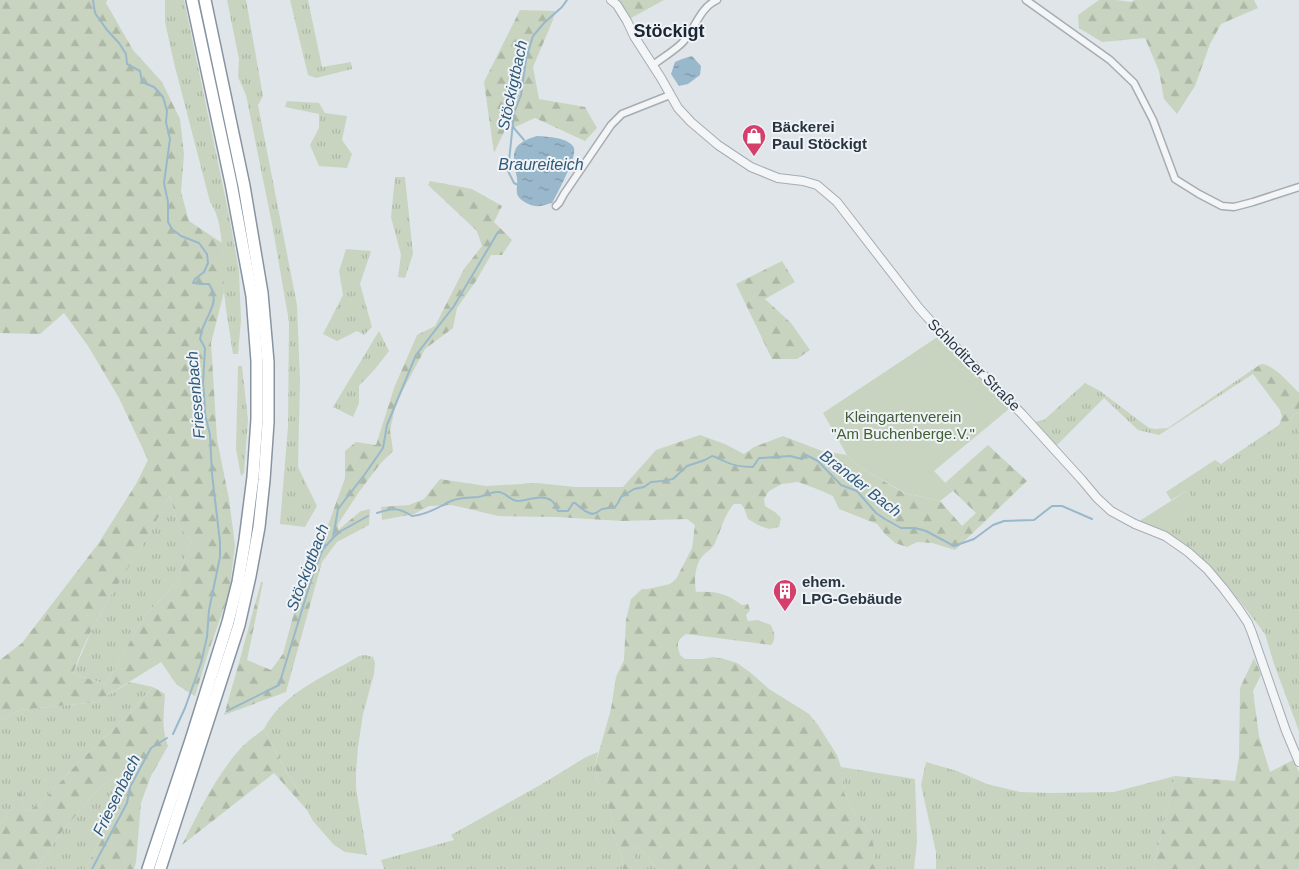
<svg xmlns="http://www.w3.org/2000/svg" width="1299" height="869" font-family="Helvetica,sans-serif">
<defs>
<pattern id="grass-tufts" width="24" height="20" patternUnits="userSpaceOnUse" patternTransform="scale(1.25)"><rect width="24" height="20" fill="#c8d4c0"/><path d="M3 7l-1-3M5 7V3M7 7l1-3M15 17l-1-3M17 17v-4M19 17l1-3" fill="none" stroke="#acb7a6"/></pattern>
<pattern id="forest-firs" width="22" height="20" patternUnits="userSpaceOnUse" patternTransform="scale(1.25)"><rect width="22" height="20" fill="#c8d4c0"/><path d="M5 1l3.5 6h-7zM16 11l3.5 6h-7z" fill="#acb7a6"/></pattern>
<pattern id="water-ripples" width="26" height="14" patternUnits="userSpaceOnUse" patternTransform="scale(1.25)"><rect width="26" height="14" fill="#99b8cb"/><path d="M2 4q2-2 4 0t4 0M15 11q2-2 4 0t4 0" fill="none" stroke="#7d96a6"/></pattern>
</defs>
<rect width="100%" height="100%" fill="#e0e5e9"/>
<!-- grass -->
<g fill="url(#grass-tufts)">
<path d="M165,0H184L229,215L239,271L241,320L238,354H233C230,333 226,313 224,292C221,266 226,224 210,202L174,63L165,22Z"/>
<polygon points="227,0 246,0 263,96 258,105 297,305 300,380 298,467 317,506 305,527 280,524 288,426 289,322 273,229 246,95 238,77 239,59"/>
<polygon points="290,0 308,0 322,67 351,62 352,69 316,78 308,75"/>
<polygon points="287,101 319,103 325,113 347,116 342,140 352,154 347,168 319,166 310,145 319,128 319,114 285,107"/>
<polygon points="395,177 405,177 413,254 405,278 398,277 401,255 391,217"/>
<polygon points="346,249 371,251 360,284 372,327 364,335 357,331 337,341 323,334 343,295 339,271"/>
<polygon points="379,331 389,351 375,369 359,386 359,403 353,417 333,407"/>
<polygon points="238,366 242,366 248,420 244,473 241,476 236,449"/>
<polygon points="1252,370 1253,374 1159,435 1138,430 1104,398 1056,446 1034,422 1044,420 1085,383 1100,391 1149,428 1155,429 1168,428"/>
<path d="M1299,413V731L1274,664L1265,634L1238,599L1236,600C1222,583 1206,561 1188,547C1178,539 1165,533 1153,528L1188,490L1171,500L1166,492L1215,460L1221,464L1279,425V428L1282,429L1295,414Z"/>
<polygon points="170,495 178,525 191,541 177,581 144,617 106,684 73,674 92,629 111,595 146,539"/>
<path d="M365,655L373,657L375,663L374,674L363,714L358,747L356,772V788L367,855L345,852L334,845L313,821L307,810L308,804L286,772L264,729C283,692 325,677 359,656Z"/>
<polygon points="130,682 153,687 133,710 76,765 41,803 26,812 20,793 0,825 0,721 20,710 97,702"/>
<polygon points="598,752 595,766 597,780 604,789 612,820 612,832 621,855 623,869 384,869 381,860 454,840 451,835 542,784 586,757"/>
<polygon points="926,762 957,771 987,784 1020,792 1052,793 1114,792 1175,776 1153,869 936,869 936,852 921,785"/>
<polygon points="841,767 915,779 917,841 914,869 876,869 870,833 853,811 844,793"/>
<polygon points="129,768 100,841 85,869 36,869 60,834 99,788"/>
<path d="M633,846C644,848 650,860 657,869H642L633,856Z"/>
</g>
<!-- forest -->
<g fill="url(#forest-firs)" fill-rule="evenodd">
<path d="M0,0H107L106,3L133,50L162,82L180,119L184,154L181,192L189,221L222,243L224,292L211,343L217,439L229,499L235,545L229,594L209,650L195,696L177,685L161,662L97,702L20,710L0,721V660L22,643L98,544L136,484L148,460L119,398L88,346L64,313L40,334L0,333ZM170,495L178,525L191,541L177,581L144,617L106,684L73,674C89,625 120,583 146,539C154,525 162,510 170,495Z"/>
<polygon points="618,0 664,0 631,18"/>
<polygon points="1099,0 1116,0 1131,2 1135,0 1254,0 1258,8 1221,24 1210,44 1195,86 1177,114 1164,99 1159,71 1145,38 1102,42 1079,28 1078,15"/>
<polygon points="520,10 555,11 553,20 533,67 539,99 585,107 597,128 585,141 535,118 504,132 494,153 484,82"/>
<polygon points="430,181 472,189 502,206 494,222 512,240 502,255 491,255 476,281 457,308 453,328 425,349 396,403 390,430 393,451 380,464 359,492 338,524 338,530 361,511 370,509 369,525 337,542 322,562 286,692 224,715 240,659 261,582 263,582 247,660 271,670 283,654 312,545 327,528 345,478 345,451 356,442 376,445 394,388 417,335 435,326 464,269 482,246 477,231 428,185"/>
<polygon points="782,261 795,282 765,299 791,323 810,350 797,359 772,359 736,284"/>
<path d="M1261,364C1273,364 1290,384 1299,393V413L1295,414L1282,429L1279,428V425L1282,417L1280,410L1253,374L1252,370Z"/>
<path d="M700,435L725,444L744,454L754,447L783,436L822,451L847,455L861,468L904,493L940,501L962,526L976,513L945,483L988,445L1027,481L955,550L932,543L917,542L907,547L895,543L885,534L877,524L839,509L833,496L817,489L798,482L782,484L769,491L764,499L765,506L775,512L781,518L779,527L769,529L758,525L748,519L744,508L741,504H734C724,515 721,530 715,543C712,550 705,552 701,558C695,566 694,582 696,592C715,591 726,593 742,605L748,604L750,610L746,615L748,621L757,620L771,625C774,633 777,638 771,645L686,634C676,641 677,644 680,655L685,659H703L713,657L724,659L737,663L751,673L769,689L809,714L818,725L837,755L841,767L844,793L853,811L870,833L874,847L876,869H657C650,860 644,848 633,846V856L642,869H623L621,855L612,832V820L604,790L597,780L595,766L611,709L616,677L624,660L626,620L631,599L642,589H648L670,584L676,579L692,548L695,525L687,519L622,521L556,517L498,516L452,505L429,506L414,514L382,520L381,507L409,505L424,499L440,479L486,486L537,483L575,487H623L656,450Z"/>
<polygon points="1254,658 1261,675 1253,691 1259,736 1270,772 1293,760 1299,772 1299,869 1153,869 1175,776 1235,781 1239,757 1240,688"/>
<path d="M153,687L165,694C164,715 161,726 168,746L151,776L141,803L136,862L134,869H85L100,841L128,769L99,788L60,834L36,869H0V825L20,792L26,812L41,803L76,765L133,710Z"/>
<path d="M264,729L286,772L308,804L307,810L274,773L182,845C199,812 215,777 240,749C247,742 256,735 264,729Z"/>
</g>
<!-- green -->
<g fill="#c8d4c0">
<polygon points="939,336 1009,409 934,471 953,491 940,501 905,493 861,468 847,455 823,413"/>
<polygon points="1188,490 1200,510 1167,531 1153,528 1138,522"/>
</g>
<!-- water -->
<g fill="url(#water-ripples)">
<polygon points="692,56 701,66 700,75 688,84 679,86 671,74 675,62 682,59"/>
<path d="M537,136C547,137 569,137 574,148C577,157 557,194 552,203C547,204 541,207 536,206C530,206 519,200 517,194C516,189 518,183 517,178C512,153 510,144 537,136Z"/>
</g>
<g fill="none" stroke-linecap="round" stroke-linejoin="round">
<!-- stream -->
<g stroke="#99b8cb" stroke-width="2">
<path d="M93,0L95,13L107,30L119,43L126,54L127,64L140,71L142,82L154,87L163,97L167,111L166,122L170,139L164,183L168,202V222L172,229L181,236L199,243L207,254L208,263L204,272L195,279L193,283L201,284H209C219,301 211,308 205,323C202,328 201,334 200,339L205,348L203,384L204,393L205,414L210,435L212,474L220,542V557L209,610L207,637L201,663L185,708L173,734"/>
<polyline points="513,127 524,140"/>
<polyline points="518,185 514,183 508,171 514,113 521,95 526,59 533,36 544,23 562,7 567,0"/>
<path d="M377,513C392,508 398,507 412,516C422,515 432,511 441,506C445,505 448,502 451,501C460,497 469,498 478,497C485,496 491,492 497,492C506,491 509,501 518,501C528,501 542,493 552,501C555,503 556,508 558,511H568L573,503H575L585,511L592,514L596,513L602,509L615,507L618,503L621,497L634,489L644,487L651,482L662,481L673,479L687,466L705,460L712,456C717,457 719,459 724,461C733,466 743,467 753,467L759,458H761L790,456L802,459L806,455L818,461L841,485L857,491L876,513L885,519L901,528H915L926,531L954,546L974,539L993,525L1004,521L1034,520L1052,506H1062L1092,519"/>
<polyline points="334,537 341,531 368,516"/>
<polyline points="227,711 279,685 313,574 323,549 333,538 338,509 365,474 383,448 387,425 416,355 454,306 498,232"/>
<polyline points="92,869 127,803 130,787 151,748 167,738"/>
</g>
<!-- minor casing -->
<g stroke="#a5adb3" stroke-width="9">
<g id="minor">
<polyline points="1026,0 1110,60 1134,83 1153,120 1175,179 1199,194 1222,206 1234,207 1253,202 1299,187"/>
<path d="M653,65C662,58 674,51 682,43C695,30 699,8 717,0"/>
<polyline points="556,206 559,203 564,194 611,125 622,114 670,95"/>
</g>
</g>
<!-- tertiary casing -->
<g stroke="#a5adb3" stroke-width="10">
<polyline id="tertiary" points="611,0 617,5 627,21 634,36 661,78 678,108 691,122 718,145 751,167 778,178 803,181 817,185 837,202 919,308 936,327 1022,414 1082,480 1097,498 1111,511 1135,524 1165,536 1188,552 1207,569 1223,588 1238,608 1248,623 1252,633 1286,731 1299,762"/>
</g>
<!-- motorway casing -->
<g stroke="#8694a1" stroke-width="14">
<g id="motorway">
<polyline points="148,869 191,740 228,622 238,582 245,540 253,477 257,419 257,361 252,296 231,183 192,0"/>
<polyline points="160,869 239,625 250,576 259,527 264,480 268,422 268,362 262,293 244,186 205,0"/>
</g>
</g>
<!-- minor -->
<use href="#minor" stroke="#f3f5f7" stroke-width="6"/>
<!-- tertiary -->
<use href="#tertiary" stroke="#f3f5f7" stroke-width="8"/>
<!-- motorway -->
<use href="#motorway" stroke="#fff" stroke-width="11"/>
</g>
<!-- icons -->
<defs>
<g id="shop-pin" transform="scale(1.25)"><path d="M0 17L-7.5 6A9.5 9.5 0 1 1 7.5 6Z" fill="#d43f6b" stroke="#eff3f7"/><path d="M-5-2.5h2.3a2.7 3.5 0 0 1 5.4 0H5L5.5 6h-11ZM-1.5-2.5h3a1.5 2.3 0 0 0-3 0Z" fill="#fff"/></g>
<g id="building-pin" transform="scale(1.25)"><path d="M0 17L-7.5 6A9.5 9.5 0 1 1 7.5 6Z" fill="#d43f6b" stroke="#eff3f7"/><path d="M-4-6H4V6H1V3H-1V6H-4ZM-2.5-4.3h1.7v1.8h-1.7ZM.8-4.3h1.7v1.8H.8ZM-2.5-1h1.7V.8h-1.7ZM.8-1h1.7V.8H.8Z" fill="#fff"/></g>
</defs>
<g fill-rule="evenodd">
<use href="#shop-pin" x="754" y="136"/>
<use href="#building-pin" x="785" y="591"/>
</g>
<g text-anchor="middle" stroke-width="4" stroke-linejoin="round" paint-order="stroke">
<!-- poi labels -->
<g font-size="15" font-weight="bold" fill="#283541" stroke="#eff3f7" text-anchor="start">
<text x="772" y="132">Bäckerei<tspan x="772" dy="17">Paul Stöckigt</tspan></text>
<text x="802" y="587">ehem.<tspan x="802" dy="17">LPG-Gebäude</tspan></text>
</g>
<!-- street labels -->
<g font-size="15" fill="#283541" stroke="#eff3f7">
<text transform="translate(974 365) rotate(45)" y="5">Schloditzer Straße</text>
</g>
<!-- park labels -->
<g font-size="15" fill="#425e34" stroke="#eff3f7">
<text x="903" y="422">Kleingartenverein<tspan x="903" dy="17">"Am Buchenberge.V."</tspan></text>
</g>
<!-- water labels -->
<g font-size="16" font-style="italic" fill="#305a77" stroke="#eff3f7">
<text transform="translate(512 85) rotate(-78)" y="6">Stöckigtbach</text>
<text x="541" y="170">Braureiteich</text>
<text transform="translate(195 395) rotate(-95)" y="6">Friesenbach</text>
<text transform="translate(861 483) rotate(38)" y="6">Brander Bach</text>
<text transform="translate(307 567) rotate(-69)" y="6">Stöckigtbach</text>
<text transform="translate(116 795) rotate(-64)" y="6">Friesenbach</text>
</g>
<!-- quarter labels -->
<g font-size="18" font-weight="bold" fill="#1a2632" stroke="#eff3f7">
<text x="669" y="37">Stöckigt</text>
</g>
</g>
</svg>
